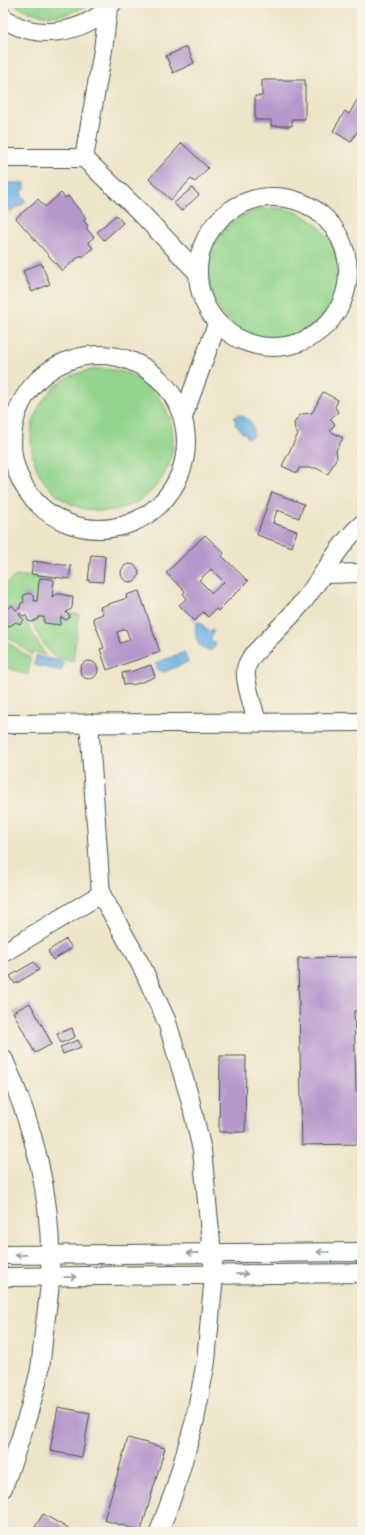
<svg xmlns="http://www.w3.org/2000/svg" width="365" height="1535" font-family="'IM FELL English',serif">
<rect width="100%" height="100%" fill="#f7f3e8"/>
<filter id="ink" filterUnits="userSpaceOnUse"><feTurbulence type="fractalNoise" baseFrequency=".025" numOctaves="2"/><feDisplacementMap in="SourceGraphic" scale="8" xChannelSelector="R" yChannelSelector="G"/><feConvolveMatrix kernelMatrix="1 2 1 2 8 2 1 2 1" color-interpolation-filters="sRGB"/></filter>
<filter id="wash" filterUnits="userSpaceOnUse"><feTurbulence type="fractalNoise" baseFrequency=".012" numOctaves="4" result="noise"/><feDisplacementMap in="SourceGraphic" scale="16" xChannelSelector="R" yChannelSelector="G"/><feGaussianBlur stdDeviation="0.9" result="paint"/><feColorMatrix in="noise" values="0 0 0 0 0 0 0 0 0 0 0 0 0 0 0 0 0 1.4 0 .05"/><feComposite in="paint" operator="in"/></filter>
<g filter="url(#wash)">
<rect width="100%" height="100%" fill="#eee4c8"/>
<!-- green -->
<g fill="#94d58d" stroke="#5a8960">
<path d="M12,3H92C63,20 40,20 12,3Z"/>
<circle cx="273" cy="273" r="65"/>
<circle cx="102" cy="440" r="71"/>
<path d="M19,576H26L40,578L39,581L37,601H34L30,593L26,594L23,596C22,603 24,606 16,610L12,606L3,612V586L14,577Z"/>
<polygon points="69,614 79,614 73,662 53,656 41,640 32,622 38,619 39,617 44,617 44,623 60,625 61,617 68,620 70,616"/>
<polygon points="24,620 27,624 45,655 33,652 32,655 3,633 3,622 8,627 16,622 20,624"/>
<polygon points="3,639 30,658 28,675 3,666"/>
</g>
<!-- water -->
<g fill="#6eb0e3" stroke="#46768c">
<polygon points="3,183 25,183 25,190 22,190 22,198 25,198 25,203 10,212 3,197"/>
<path d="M238,415C249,417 256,425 252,437L247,438L246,433H242L237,425H235L236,419L234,418Z"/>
<path d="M198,622L202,623L204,628L209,631L213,629V634L211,637L212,641L215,642V647L212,650C196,651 194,636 196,623Z"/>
<polygon points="184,652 188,662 164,672 157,670 156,663"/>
<polygon points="36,656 64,662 61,671 34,665"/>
</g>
<g id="blocks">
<!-- building -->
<g fill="#b597cc" fill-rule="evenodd">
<polygon points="187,47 194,63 173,73 166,56"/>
<polygon points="262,80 305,80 305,119 292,119 292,126 271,126 271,120 255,120 255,96 262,96"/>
<polygon points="362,92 362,123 351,142 333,131 345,111 349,114"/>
<polygon points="182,143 208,168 195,182 191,179 171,200 149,179"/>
<polygon points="192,188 199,195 181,211 174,203"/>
<polygon points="61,193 65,198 68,196 86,218 84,221 88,226 86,228 94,237 88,242 93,248 82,257 81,255 62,271 16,218 38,199 45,207"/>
<polygon points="116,215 123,223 104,240 97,232"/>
<polygon points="41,263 50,284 32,292 23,271"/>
<polygon points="323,392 338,400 335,407 338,412 330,419 335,424 330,431 343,438 336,450 337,457 328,474 316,468 299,468 297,473 282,466 298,434 295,431 294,423 298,417 302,414 312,413"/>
<polygon points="272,492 304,504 299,518 277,510 273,523 297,531 292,547 257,535"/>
<path d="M205,535L224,553L222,556L248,581L218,611L216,609L208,617L203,612L195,621L179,605L187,598L183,594L185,591L166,573ZM211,569L224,582L212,593L199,580Z"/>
<polygon points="91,555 105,556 103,582 88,581"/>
<polygon points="33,561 71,566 69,579 31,574"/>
<circle cx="130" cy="573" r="9"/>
<polygon points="40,578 52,579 54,581 52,597 56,594 61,594 73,597 72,608 70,610 67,611 66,613 70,615 69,618 66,620 61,617 60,625 44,623 44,617 39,617 38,619 32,622 28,621 26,615 23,616 20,613 19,615 24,620 20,624 16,622 8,627 3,622 3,612 12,605 16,610 20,608 21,603 24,602 23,596 26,594 30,593 33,596 34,601 37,601 39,581"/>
<path d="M139,591L160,652L107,670L100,649L104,648L93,618L103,614L100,607L127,598L126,595ZM126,629L130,640L120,643L117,632Z"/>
<circle cx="89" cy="670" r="9"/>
<polygon points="151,665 155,677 136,684 124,685 122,673 133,671"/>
<polygon points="66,939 72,948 53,960 48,951"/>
<polygon points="362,957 362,1011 354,1011 356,1091 362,1091 362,1144 302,1145 298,958"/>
<polygon points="34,962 39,970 15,984 10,976"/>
<polygon points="30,1003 52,1044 35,1053 13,1012"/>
<polygon points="72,1028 75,1037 61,1043 57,1034"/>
<polygon points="78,1040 81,1047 63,1054 60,1047"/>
<polygon points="220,1056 246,1056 245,1132 219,1132"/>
<polygon points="58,1407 90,1413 82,1457 50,1451"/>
<polygon points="128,1438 165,1448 141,1531 104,1520"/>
<polygon points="43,1514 74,1532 32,1532"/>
</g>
</g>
</g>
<g filter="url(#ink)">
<use href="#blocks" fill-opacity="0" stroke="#3e564a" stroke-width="1"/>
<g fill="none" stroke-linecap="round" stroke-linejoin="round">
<!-- street casing -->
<g stroke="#3e564a" stroke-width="20">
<g id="street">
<path d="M3,17C34,43 86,33 112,4"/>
<polyline points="3,158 84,158 139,211 197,272"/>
<polyline points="84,158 103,50 108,9"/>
<circle cx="273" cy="272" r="75"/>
<circle cx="99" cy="442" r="87"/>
<polyline points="183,417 217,324"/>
<polyline points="324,574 362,573"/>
<path d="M257,722C254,709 244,681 246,669C247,663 250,659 253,655C269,638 286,622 301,604C323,578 337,546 362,524"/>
<polyline points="3,724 362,722"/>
<polyline points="101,894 142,967 167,1022 190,1099 202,1150 212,1253 214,1275 206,1361 195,1420 175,1489 159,1532"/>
<polyline points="3,953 101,894 89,723"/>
<path d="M3,1058C34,1126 53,1200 50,1276C50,1292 47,1308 45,1324C43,1339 42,1354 40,1369C31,1410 17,1449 3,1488"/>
<polyline points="3,1255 362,1252"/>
<polyline points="3,1277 362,1273"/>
</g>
</g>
<!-- street -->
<use href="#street" stroke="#fff" stroke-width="18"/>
</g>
<!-- one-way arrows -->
<defs><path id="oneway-shaft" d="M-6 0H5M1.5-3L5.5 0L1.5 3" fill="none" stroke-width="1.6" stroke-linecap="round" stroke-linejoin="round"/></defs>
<g stroke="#8f9e9a">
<use href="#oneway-shaft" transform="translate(323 1252) rotate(180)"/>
<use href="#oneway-shaft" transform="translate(193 1253) rotate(179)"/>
<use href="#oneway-shaft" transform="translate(21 1255) rotate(179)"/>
<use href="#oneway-shaft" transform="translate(242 1274) rotate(-1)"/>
<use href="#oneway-shaft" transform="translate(70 1277) rotate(-1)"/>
</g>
</g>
<!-- margin -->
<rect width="365" height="1535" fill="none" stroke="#f7f3e8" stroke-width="16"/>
</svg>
